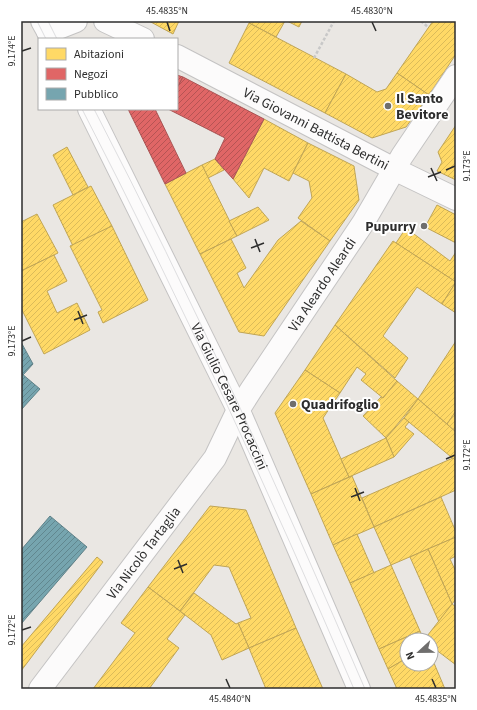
<svg xmlns="http://www.w3.org/2000/svg" width="477" height="710" font-family="'Source Sans 3',sans-serif">
<defs>
<pattern id="homes-hatch" width="6" height="6" patternUnits="userSpaceOnUse"><rect width="6" height="6" fill="#ffd966"/><path d="M-1 1l2-2M0 6l6-6M5 7l2-2" fill="none" stroke="#dbbb59"/></pattern>
<pattern id="shops-hatch" width="6" height="6" patternUnits="userSpaceOnUse"><rect width="6" height="6" fill="#e06666"/><path d="M-1 1l2-2M0 6l6-6M5 7l2-2" fill="none" stroke="#b65454"/></pattern>
<pattern id="public-hatch" width="6" height="6" patternUnits="userSpaceOnUse"><rect width="6" height="6" fill="#76a5af"/><path d="M-1 1l2-2M0 6l6-6M5 7l2-2" fill="none" stroke="#61878f"/></pattern>
</defs>
<rect width="100%" height="100%" fill="#eae7e3"/>
<!-- homes -->
<g fill="url(#homes-hatch)" stroke="#c0a555">
<polygon points="149,21 179,21 173,34"/>
<polygon points="251,21 285,21 276,37 249,23"/>
<polygon points="287,21 302,21 299,27"/>
<polygon points="433,21 456,21 456,54 429,95 397,73"/>
<polygon points="249,23 346,74 325,113 229,63"/>
<polygon points="397,73 429,95 406,127 372,138 325,113 346,74 377,92 386,89"/>
<polygon points="264,119 308,143 289,181 264,168 249,198 233,179"/>
<polygon points="456,125 456,180 437,171 442,162 438,152"/>
<polygon points="308,143 354,166 359,200 330,241 298,218 312,198 309,181 293,173"/>
<polygon points="67,147 88,187 73,195 53,155"/>
<polygon points="215,159 224,170 208,178 202,165"/>
<polygon points="202,165 237,236 200,254 165,184"/>
<polygon points="91,186 112,226 73,246 53,205"/>
<polygon points="437,205 456,215 456,243 425,227"/>
<polygon points="258,207 269,220 237,236 229,221"/>
<polygon points="37,214 58,253 21,271 21,222"/>
<polygon points="301,221 330,241 264,336 239,332 200,254 231,239 246,268 237,273 244,288 278,240"/>
<polygon points="112,226 148,300 103,323 98,312 102,310 70,246"/>
<polygon points="406,228 450,261 456,252 456,282 396,243"/>
<polygon points="393,241 456,282 442,304 417,287 383,336 408,358 395,378 335,325"/>
<polygon points="54,255 67,281 47,291 57,313 77,303 90,330 44,354 21,308 21,271"/>
<polygon points="456,282 456,313 442,304"/>
<polygon points="335,325 397,381 383,398 361,380 366,374 357,367 340,393 305,370"/>
<polygon points="456,341 456,411 447,424 418,399"/>
<polygon points="305,370 340,393 323,418 349,477 311,494 275,413"/>
<polygon points="397,381 418,399 386,438 363,416 381,397 383,398"/>
<polygon points="418,399 456,432 456,461 404,418"/>
<polygon points="456,411 456,432 447,424"/>
<polygon points="404,418 409,422 405,427 414,434 394,457 386,438"/>
<polygon points="386,438 394,457 349,477 341,459"/>
<polygon points="453,458 456,461 456,490 374,527 362,498"/>
<polygon points="352,476 374,527 333,545 311,494"/>
<polygon points="441,497 456,532 456,537 391,565 374,527"/>
<polygon points="210,506 246,510 296,628 249,648 238,623 251,618 229,567 214,565 180,611 148,587"/>
<polygon points="357,534 374,573 350,583 333,545"/>
<polygon points="456,537 456,556 450,559 456,572 456,599 452,604 428,549"/>
<polygon points="428,549 452,604 439,622 410,557"/>
<polygon points="97,557 103,562 21,671 21,647"/>
<polygon points="391,565 420,631 379,649 350,583"/>
<polygon points="148,587 185,615 167,639 179,648 149,689 93,689 135,633 121,623"/>
<polygon points="194,593 236,624 238,623 249,648 222,660 211,635 180,611"/>
<polygon points="452,604 456,607 456,665 431,646 431,640 424,640"/>
<polygon points="296,628 323,689 266,689 249,648"/>
<polygon points="420,631 424,640 407,640 407,658 388,669 379,649"/>
<polygon points="431,656 445,689 397,689 388,669 407,658 407,664 431,664"/>
</g>
<!-- shops -->
<g fill="url(#shops-hatch)" stroke="#a55">
<polygon points="177,75 183,77 177,88"/>
<polygon points="183,77 264,119 233,179 215,159 225,138 168,109 177,109 177,88"/>
<polygon points="128,109 155,109 186,173 165,184"/>
</g>
<!-- public -->
<g fill="url(#public-hatch)" stroke="#608188">
<polygon points="21,342 33,364 23,375 21,373"/>
<polygon points="21,373 40,389 21,410"/>
<polygon points="50,516 87,547 21,624 21,550"/>
</g>
<g fill="none" stroke-linecap="round" stroke-linejoin="round">
<!-- street casing -->
<g stroke="#c4c3c3" stroke-width="24">
<g id="street">
<polyline points="105,21 143,39"/>
<polyline points="48,32 76,21"/>
<path id="s1" d="M177,56L394,169L456,199"/>
<path id="s2" d="M40,689L215,458L237,412L251,390L363,223L402,156L456,76"/>
</g>
</g>
<!-- secondary casing -->
<g stroke="#c4c3c3" stroke-width="24">
<g id="secondary">
<polyline points="42,21 52,39"/>
<path id="s3" d="M89,109L242,418L359,689"/>
</g>
</g>
<!-- path -->
<g stroke="#c8c8c8" stroke-width="2.5" stroke-dasharray="3 2" stroke-linecap="butt">
<polyline points="421,21 428,27"/>
<polyline points="314,58 334,21"/>
</g>
<!-- street -->
<use href="#street" stroke="#fcfbfb" stroke-width="22"/>
<!-- secondary -->
<use href="#secondary" stroke="#fcfbfb" stroke-width="22"/>
<!-- tram -->
<g stroke="#dedee0" stroke-width="1">
<polyline points="37,21 46,39"/>
<polyline points="48,21 57,39"/>
<path d="M82,109C180,299 270,493 354,689"/>
<path d="M94,109C192,298 281,493 365,689"/>
</g>
</g>
<!-- ticks -->
<path fill="none" stroke="#2d2d2d" stroke-width="1.5" d="M167,22L170,31M372,22L376,31M22,51L31,48M431,168L437,181M446,170L455,166M428,177L441,172M255,239L260,252M251,248L264,243M78,311L83,324M74,320L87,315M22,341L31,337M446,459L455,455M355,488L360,501M351,497L364,492M178,560L183,573M174,569L187,564M22,630L31,627M226,679L230,688M432,679L436,688"/>
<!-- markers -->
<g fill="#6f6e6d" stroke="#fff" stroke-width="1.5">
<circle cx="388" cy="106" r="4"/>
<circle cx="424" cy="226" r="4"/>
<circle cx="293" cy="404" r="4"/>
</g>
<g text-anchor="middle" stroke-width="4" stroke-linejoin="round" paint-order="stroke">
<!-- poi labels -->
<g font-size="14" font-weight="bold" fill="#2d2d2d" stroke="#fff" text-anchor="start">
<text x="396" y="103">Il Santo<tspan x="396" dy="16">Bevitore</tspan></text>
<text x="416" y="231" text-anchor="end">Pupurry</text>
<text x="301" y="409">Quadrifoglio</text>
</g>
<!-- street labels -->
<g font-size="14" fill="#2d2d2d" stroke="#fff">
<text dy="5" stroke="none"><textPath href="#s1" startOffset="157">Via Giovanni Battista Bertini</textPath></text>
<text dy="5" stroke="none"><textPath href="#s2" startOffset="494">Via Aleardo Aleardi</textPath></text>
<text dy="5" stroke="none"><textPath href="#s3" startOffset="320">Via Giulio Cesare Procaccini</textPath></text>
<text dy="5" stroke="none"><textPath href="#s2" startOffset="171">Via Nicolò Tartaglia</textPath></text>
</g>
</g>
<!-- border -->
<rect width="477" height="710" fill="none" stroke="#ffffff" stroke-width="44"/>
<!-- legend -->
<rect x="38" y="38" width="140" height="72" fill="#ffffff" stroke="#ababab"/>
<rect x="46" y="48" width="20" height="12" fill="#ffd966" stroke="#ababab"/>
<text x="74" y="58" font-size="12" fill="#2d2d2d">Abitazioni</text>
<rect x="46" y="68" width="20" height="12" fill="#e06666" stroke="#ababab"/>
<text x="74" y="78" font-size="12" fill="#2d2d2d">Negozi</text>
<rect x="46" y="88" width="20" height="12" fill="#76a5af" stroke="#ababab"/>
<text x="74" y="98" font-size="12" fill="#2d2d2d">Pubblico</text>
<!-- north arrow -->
<g transform="translate(419 652) rotate(248)"><circle r="19" fill="#ffffff" stroke="#ababab"/>
<path d="M0-3L7 15L0 10L-7 15Z" fill="#6f6e6d"/>
<text y="-6" font-size="11" font-weight="bold" text-anchor="middle" fill="#2d2d2d">N</text>
</g>
<rect x="22" y="22" width="433" height="666" fill="none" stroke="#2d2d2d" stroke-width="1.5"/>
<g font-size="10" text-anchor="middle" fill="#2d2d2d">
<text x="167" y="14">45.4835°N</text>
<text x="372" y="14">45.4830°N</text>
<text transform="translate(11 51) rotate(-90)" y="4">9.174°E</text>
<text transform="translate(466 166) rotate(-90)" y="4">9.173°E</text>
<text transform="translate(11 341) rotate(-90)" y="4">9.173°E</text>
<text transform="translate(466 455) rotate(-90)" y="4">9.172°E</text>
<text transform="translate(11 630) rotate(-90)" y="4">9.172°E</text>
<text x="230" y="702">45.4840°N</text>
<text x="436" y="702">45.4835°N</text>
</g>
</svg>
